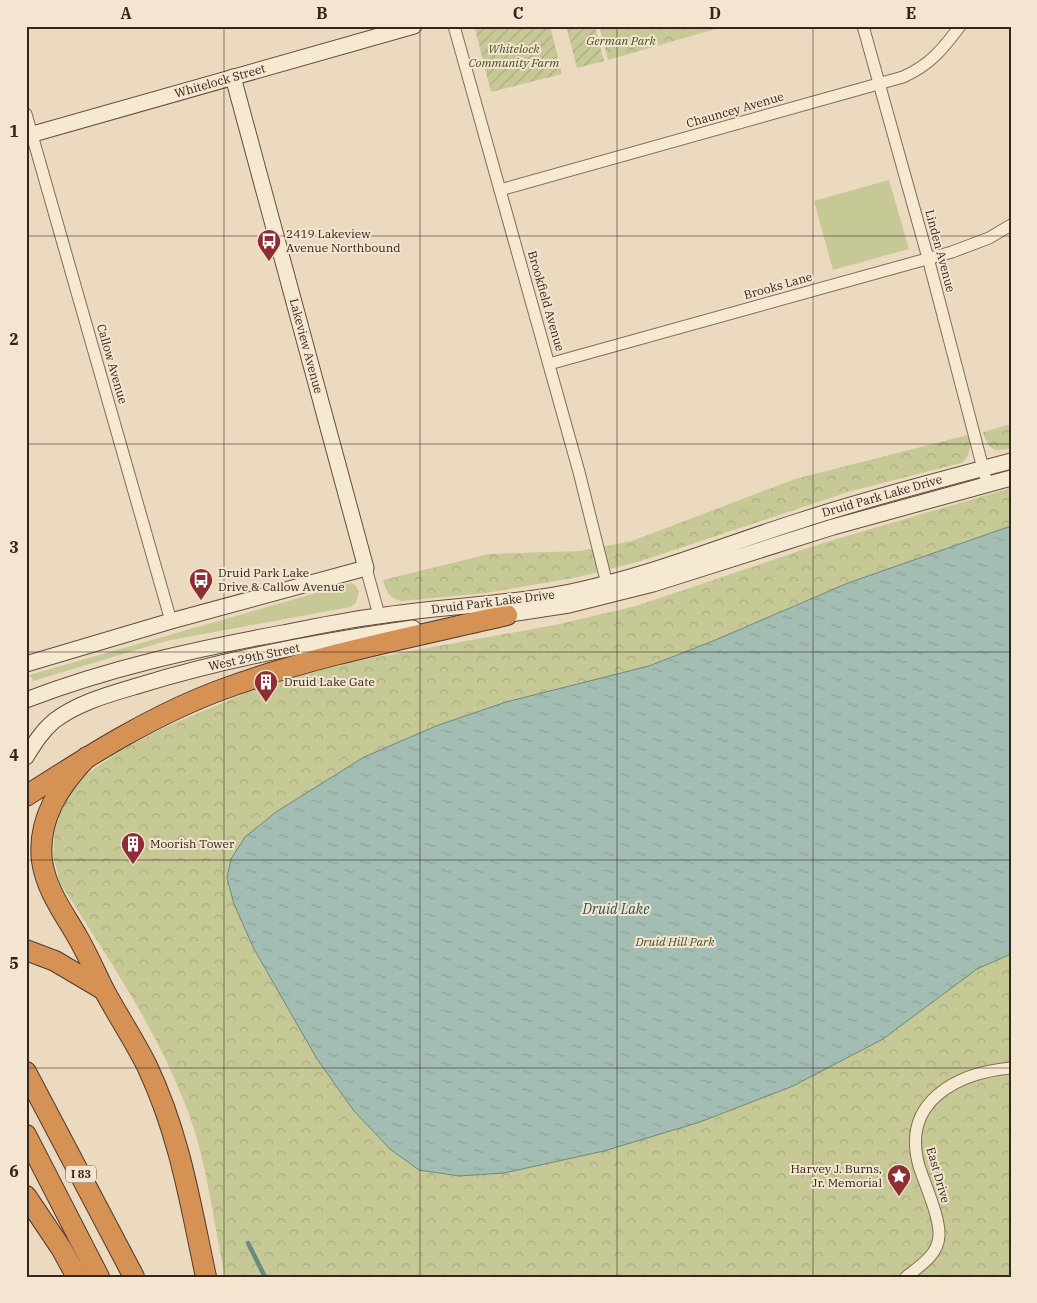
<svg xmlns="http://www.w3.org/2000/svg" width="1037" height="1303" font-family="'IBM Plex Serif',serif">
<defs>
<pattern id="park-crowns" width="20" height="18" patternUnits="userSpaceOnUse" patternTransform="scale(1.25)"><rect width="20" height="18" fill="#c6c895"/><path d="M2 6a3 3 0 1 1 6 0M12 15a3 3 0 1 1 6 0" fill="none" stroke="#abac80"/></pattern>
<pattern id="garden-furrows" width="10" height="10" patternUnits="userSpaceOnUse" patternTransform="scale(1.25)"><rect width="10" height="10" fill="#c6c895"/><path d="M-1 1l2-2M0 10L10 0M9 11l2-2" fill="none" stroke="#abac80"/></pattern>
<pattern id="water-ripples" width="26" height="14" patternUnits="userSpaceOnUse" patternTransform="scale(1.25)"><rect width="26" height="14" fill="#a3bdb3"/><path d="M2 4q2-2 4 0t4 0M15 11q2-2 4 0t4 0" fill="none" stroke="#8da29a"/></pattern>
</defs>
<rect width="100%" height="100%" fill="#ebdac0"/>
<!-- grass -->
<g fill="#c6c895">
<polygon points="889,180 909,249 833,270 814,201"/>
<polygon points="351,583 356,586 359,591 356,603 350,607 166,641 33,681 31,676 26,678 26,676"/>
</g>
<!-- park -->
<g fill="url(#park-crowns)">
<polygon points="599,26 726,26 608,60"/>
<path d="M1011,424V448C993,453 988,449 983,432Z"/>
<path d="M968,435C971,446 971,457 961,463L851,491L641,561L579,577L486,593L402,601C390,599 386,591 383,580L489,554L580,551L632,541L795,479Z"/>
<path d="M1011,488V1277H225C215,1229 209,1179 195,1132C167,1044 110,961 60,883L53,856L55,822L68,793L81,778L120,751L165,727L260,687L350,662L555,625L636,606L823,543Z"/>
</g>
<!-- garden -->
<g fill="url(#garden-furrows)">
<polygon points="486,26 550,26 562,74 491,92 475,29"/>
<polygon points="566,26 595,26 604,61 577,68"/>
</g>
<!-- water -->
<polygon fill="url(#water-ripples)" stroke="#6b8a80" points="1011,526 1011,954 977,969 883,1039 793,1086 700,1122 604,1151 504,1173 459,1176 419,1170 390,1149 354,1111 317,1059 254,949 234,904 227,878 231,859 245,837 276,812 364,757 436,726 506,702 649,666 713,641 848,583"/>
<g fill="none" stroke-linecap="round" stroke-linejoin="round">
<!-- stream -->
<polyline stroke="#6b8a80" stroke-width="4.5" points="248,1243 265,1277"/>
<!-- street casing -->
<g stroke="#826c59" stroke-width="13">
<g id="street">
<polyline points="454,26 579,472 607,584"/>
<polyline points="863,26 928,258 985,476"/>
<polyline points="26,114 171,621"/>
<path d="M500,190L903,77C930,65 943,49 960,26"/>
<polyline points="549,364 952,252 989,238 1011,225"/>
<polyline points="366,568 379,615"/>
<path d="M906,1277C920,1266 938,1255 939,1236C940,1217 925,1185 919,1166C901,1102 956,1073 1011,1068"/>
</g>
</g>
<!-- secondary casing -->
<g stroke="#644d3c" stroke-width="17">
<g id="secondary">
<polyline points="26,136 414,26"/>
<polyline points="497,616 569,605 653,584 833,527 1011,478"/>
<polyline points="26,664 171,621 366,568 233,77"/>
<path d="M26,700C109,668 196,649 283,633C314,627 346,620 378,616C442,606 507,605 570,592C649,576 723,545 799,521C869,498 940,480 1011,461"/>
<path d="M26,757C34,744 42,731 54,721C77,703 110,694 137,686C227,658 320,641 413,628"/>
</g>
</g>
<!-- highway casing -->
<g stroke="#503b2d" stroke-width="22">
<g id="highway">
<path d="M87,757C60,785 37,819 42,861C46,889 63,912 77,936C87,953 95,972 104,990C118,1016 134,1040 147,1066C180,1136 190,1202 206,1277"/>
<path d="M26,796C90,755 154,714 226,688C317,655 413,637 507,615"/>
<polyline points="26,950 55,961 104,990"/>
<polyline points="26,1072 134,1277"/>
<polyline points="26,1135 99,1277"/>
<polyline points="26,1196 61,1248 77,1277"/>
</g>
</g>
<!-- street -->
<use href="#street" stroke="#f6e9d2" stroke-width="11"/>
<!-- secondary -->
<use href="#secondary" stroke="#f6e9d2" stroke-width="15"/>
<!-- highway -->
<use href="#highway" stroke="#d69254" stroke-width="20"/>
</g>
<!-- grid -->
<path fill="none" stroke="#33261d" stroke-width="1" stroke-opacity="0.55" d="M224,26V1277M420,26V1277M617,26V1277M813,26V1277M26,236H1011M26,444H1011M26,652H1011M26,860H1011M26,1068H1011"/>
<!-- icons -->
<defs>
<g id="bus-pin" transform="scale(1.25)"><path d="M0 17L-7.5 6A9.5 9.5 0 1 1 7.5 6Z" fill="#8e2d36" stroke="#f3e5cf"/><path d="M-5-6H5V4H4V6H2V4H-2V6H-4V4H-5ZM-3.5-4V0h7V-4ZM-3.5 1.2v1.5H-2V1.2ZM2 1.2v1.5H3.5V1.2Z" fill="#fff"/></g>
<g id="building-pin" transform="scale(1.25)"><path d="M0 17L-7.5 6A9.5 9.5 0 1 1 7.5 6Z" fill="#8e2d36" stroke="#f3e5cf"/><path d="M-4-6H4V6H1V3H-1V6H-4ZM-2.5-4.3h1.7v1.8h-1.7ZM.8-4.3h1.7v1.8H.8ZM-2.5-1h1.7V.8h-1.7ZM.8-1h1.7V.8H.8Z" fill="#fff"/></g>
<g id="sight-pin" transform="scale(1.25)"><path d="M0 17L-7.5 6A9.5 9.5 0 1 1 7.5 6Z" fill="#8e2d36" stroke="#f3e5cf"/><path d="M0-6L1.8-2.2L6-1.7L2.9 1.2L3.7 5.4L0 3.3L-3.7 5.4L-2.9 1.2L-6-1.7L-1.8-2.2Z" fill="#fff"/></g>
</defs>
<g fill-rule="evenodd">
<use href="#bus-pin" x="269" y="241"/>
<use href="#bus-pin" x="201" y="580"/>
<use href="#building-pin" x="266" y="682"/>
<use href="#building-pin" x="133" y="844"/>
<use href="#sight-pin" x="899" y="1176"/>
</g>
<g text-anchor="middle" stroke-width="4" stroke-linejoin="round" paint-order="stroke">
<!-- shield labels -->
<rect fill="#f3e5cf" stroke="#6d5f52" stroke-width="1" x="66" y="1165.5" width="30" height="17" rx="4"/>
<g font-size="11" font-weight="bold" fill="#33261d">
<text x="81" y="1178">I 83</text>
</g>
<!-- park labels -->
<g font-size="12" font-style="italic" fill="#474e24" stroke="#f3e5cf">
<text x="621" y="45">German Park</text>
<text x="514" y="53">Whitelock<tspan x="514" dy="14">Community Farm</tspan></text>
<text x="675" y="946">Druid Hill Park</text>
</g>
<!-- street labels -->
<g font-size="12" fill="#33261d" stroke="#f3e5cf">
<text transform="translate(220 81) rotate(-16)" y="4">Whitelock Street</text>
<text transform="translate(735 110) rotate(-16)" y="4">Chauncey Avenue</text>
<text transform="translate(940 251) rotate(75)" y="4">Linden Avenue</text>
<text transform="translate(778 286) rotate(-16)" y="4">Brooks Lane</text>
<text transform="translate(546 301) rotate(74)" y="4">Brookfield Avenue</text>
<text transform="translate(306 346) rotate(75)" y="4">Lakeview Avenue</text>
<text transform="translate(112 364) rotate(74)" y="4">Callow Avenue</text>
<text transform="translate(882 496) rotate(-16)" y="4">Druid Park Lake Drive</text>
<text transform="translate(493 602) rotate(-7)" y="4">Druid Park Lake Drive</text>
<text transform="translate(254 657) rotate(-12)" y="4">West 29th Street</text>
<text transform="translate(938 1175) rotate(74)" y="4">East Drive</text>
</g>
<!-- poi labels -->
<g font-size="12" fill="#33261d" stroke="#f3e5cf" text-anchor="start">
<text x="286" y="238">2419 Lakeview<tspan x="286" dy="14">Avenue Northbound</tspan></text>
<text x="218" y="577">Druid Park Lake<tspan x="218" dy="14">Drive &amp; Callow Avenue</tspan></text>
<text x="284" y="686">Druid Lake Gate</text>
<text x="150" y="848">Moorish Tower</text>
<text x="882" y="1173" text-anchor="end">Harvey J. Burns,<tspan x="882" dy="14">Jr. Memorial</tspan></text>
</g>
<!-- water labels -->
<g font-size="14" font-style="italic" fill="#2d524c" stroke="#f3e5cf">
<text x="616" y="914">Druid Lake</text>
</g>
</g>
<!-- border -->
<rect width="1037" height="1303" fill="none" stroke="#f3e5cf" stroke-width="55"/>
<rect x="28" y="28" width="982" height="1248" fill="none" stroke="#33261d" stroke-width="2"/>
<g font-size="16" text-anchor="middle" font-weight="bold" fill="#33261d">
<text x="126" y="19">A</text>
<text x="322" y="19">B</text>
<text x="518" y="19">C</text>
<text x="715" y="19">D</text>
<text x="911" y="19">E</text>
<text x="14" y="137">1</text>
<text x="14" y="345">2</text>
<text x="14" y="553">3</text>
<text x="14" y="761">4</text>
<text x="14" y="969">5</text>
<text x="14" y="1177">6</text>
</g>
</svg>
